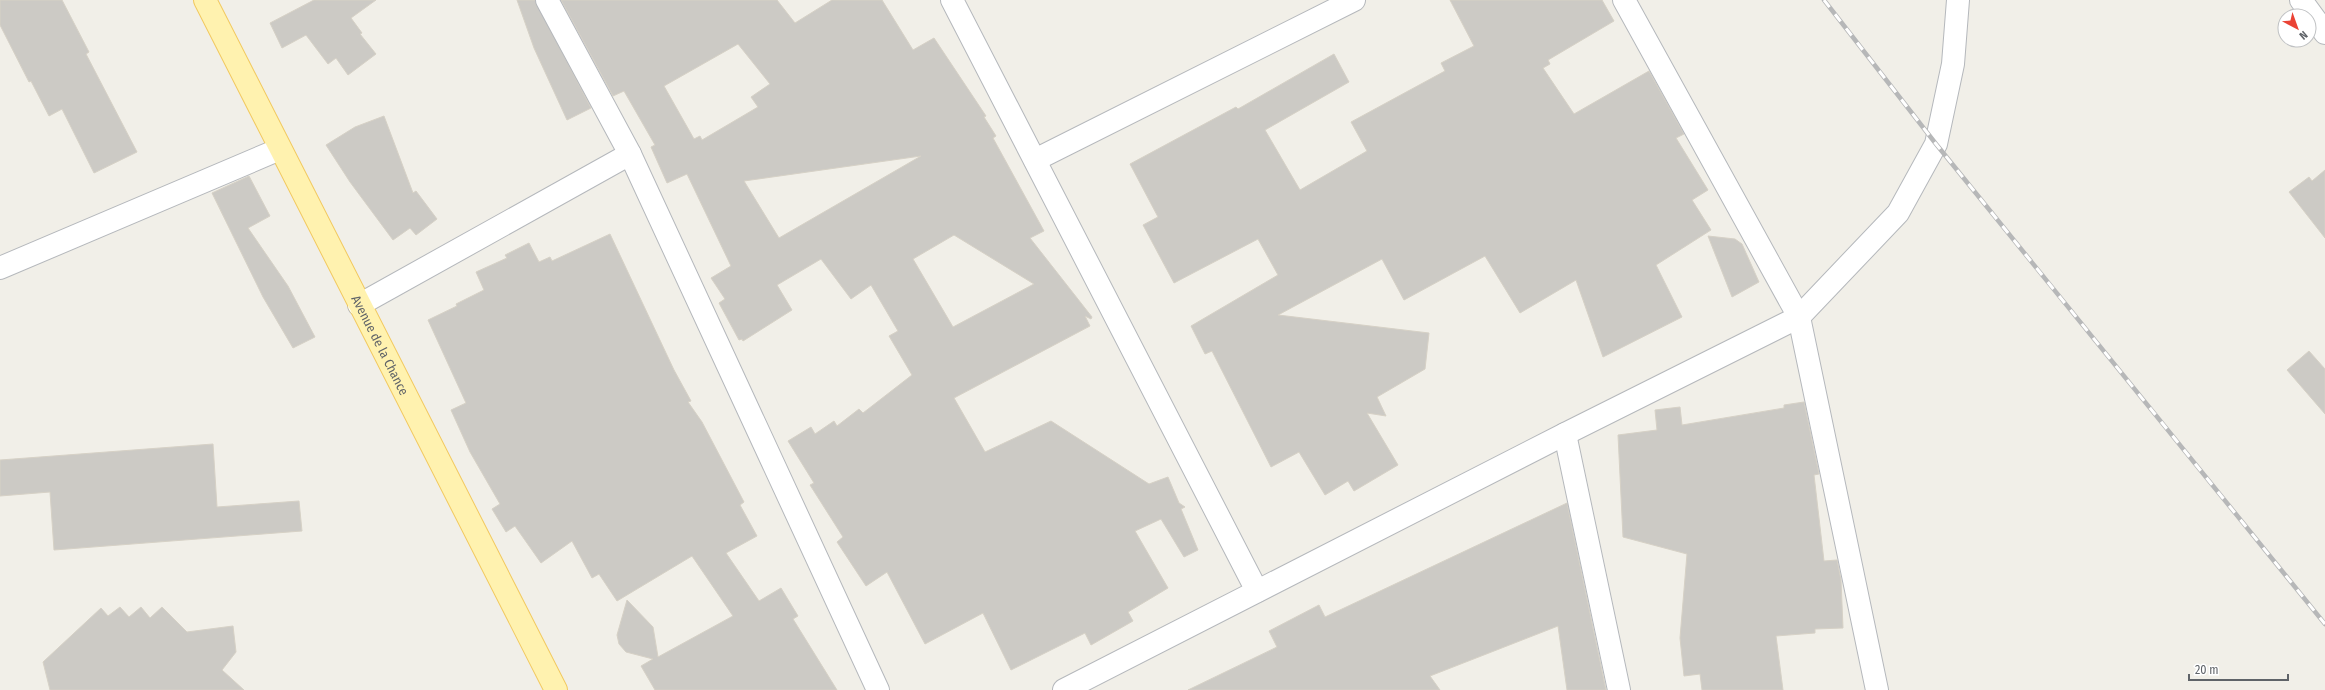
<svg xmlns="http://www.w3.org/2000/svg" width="2325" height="690" font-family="'Fira Sans Condensed',sans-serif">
<rect width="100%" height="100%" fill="#f1efe8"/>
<!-- building -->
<g fill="#cccac5" stroke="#d6d1c6" fill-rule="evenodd">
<polygon points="0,0 62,0 89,52 86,54 137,152 94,173 62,109 49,116 31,81 29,82 0,25"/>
<polygon points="314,0 376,0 351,18 362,33 360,34 376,54 348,75 336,58 328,64 306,35 282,48 270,23"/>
<polygon points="517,0 535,0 591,108 567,120 534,48"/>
<path d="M561,0H777L795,23L832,0H882L913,50L934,38L986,116L984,117L996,136L993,138L1044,231L1030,238L1092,317L1091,319L1085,316L1090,326L954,398L985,452L1051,421L1149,484L1168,477L1179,503L1185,507L1181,509L1198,550L1184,557L1161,519L1135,531L1168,588L1128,612L1133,621L1091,645L1085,633L1011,670L983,613L925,644L887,572L866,586L837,542L843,537L810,485L814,483L788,441L811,427L815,434L834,421L837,426L859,409L863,413L912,375L889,336L898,331L871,285L851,299L821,259L777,285L792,310L743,341L742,339L739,340L719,303L725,299L711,278L731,266L687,174L667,183L651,147L655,145L624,91L613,96ZM738,44L770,84L751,97L758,107L702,140L700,136L694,139L664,86ZM921,156L779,238L744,181ZM954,235L1034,284L953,327L913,259Z"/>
<polygon points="1450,0 1602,0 1614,21 1548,60 1550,64 1543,68 1574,114 1649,71 1684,134 1676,138 1708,190 1692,200 1711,230 1656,265 1682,317 1603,357 1576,280 1520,313 1485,256 1404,300 1382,259 1278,315 1429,333 1425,369 1377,397 1386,416 1367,413 1398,465 1354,491 1348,481 1325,495 1299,452 1271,467 1212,351 1205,354 1191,326 1278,275 1258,239 1174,283 1143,225 1158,217 1130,164 1236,107 1238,109 1334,54 1349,82 1265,130 1300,190 1367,151 1351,122 1445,71 1441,63 1474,46"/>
<polygon points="384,116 413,193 416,191 437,219 416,235 410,228 393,240 350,182 326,145 355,127"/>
<polygon points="2325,170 2325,238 2289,192 2309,177 2312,181"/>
<polygon points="249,176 270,216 248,228 288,286 315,337 293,348 263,297 212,193"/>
<polygon points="610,234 674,370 691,401 688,402 702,422 744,502 740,505 757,536 726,553 759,601 781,588 798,616 793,619 837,690 655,690 641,666 653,659 626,652 619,644 617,635 627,600 653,627 658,657 733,616 692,556 617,601 599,574 592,578 572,541 541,563 515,526 506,532 492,509 500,504 470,452 451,410 466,403 428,320 457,306 456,304 484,290 476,272 507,258 505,255 529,243 539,262 550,257 552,261"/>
<polygon points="1708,236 1735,239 1742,244 1759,282 1732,297"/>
<polygon points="2309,351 2325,369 2325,414 2287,370"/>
<polygon points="1804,402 1819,474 1814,475 1824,561 1837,560 1841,580 1843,628 1815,629 1815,633 1776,636 1783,690 1702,690 1700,674 1684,676 1680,638 1687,554 1623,537 1618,435 1657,430 1655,410 1680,407 1682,425 1784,408 1784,405"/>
<polygon points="213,444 217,507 299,501 302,531 54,550 50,492 0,496 0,460"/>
<polygon points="1567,503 1606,690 1567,690 1558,626 1430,676 1440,690 1188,690 1277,647 1269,631 1319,605 1325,617"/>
<polygon points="120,607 129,617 141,607 150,618 162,607 187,632 233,626 236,652 222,670 244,690 50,690 43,662 101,608 108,616"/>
</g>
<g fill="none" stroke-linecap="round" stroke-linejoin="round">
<!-- minor casing -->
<g stroke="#b5b8bc" stroke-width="24">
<g id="minor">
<polyline points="547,0 630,154 878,690"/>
<polyline points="952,0 1257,591"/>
<polyline points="1624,0 1799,317 1877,690"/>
<polyline points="2301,0 2325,33"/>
<polyline points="1035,160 1354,0"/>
<polyline points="0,268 280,149"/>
<polyline points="359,305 630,154"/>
<polyline points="1565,434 1619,690"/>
<polyline points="1064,690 1565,434 1799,317 1898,213 1936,144 1953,64 1958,0"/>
</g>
</g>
<!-- primary casing -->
<g stroke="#f2c960" stroke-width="24">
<g id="primary">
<path id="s1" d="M205,0L556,690"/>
</g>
</g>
<!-- minor -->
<use href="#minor" stroke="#fff" stroke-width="22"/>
<!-- primary -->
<use href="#primary" stroke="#fff2af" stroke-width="22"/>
<!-- rail casing -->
<g stroke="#b6b7b8" stroke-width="4.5">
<polyline id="rail" points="1824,0 1936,144 2325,624"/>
</g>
<!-- rail -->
<use href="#rail" stroke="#fff" stroke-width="3" stroke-dasharray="9" stroke-linecap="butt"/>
</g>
<g text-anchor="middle" stroke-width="4" stroke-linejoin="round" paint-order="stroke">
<!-- street labels -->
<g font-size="13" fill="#5f6368" stroke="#fff">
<text dy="5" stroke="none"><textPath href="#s1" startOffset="387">Avenue de la Chance</textPath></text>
</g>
</g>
<!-- north arrow -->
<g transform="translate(2297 28) rotate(139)"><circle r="19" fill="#ffffff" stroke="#bfc1c3"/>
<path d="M0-3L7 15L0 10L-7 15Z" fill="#ea4335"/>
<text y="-6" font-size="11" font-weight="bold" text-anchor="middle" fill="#5f6368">N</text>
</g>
<!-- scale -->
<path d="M2189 674v6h99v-6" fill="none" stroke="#5f6368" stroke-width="2"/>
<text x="2195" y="674" font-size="12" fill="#5f6368" stroke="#ffffff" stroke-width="3" paint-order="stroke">20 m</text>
</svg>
